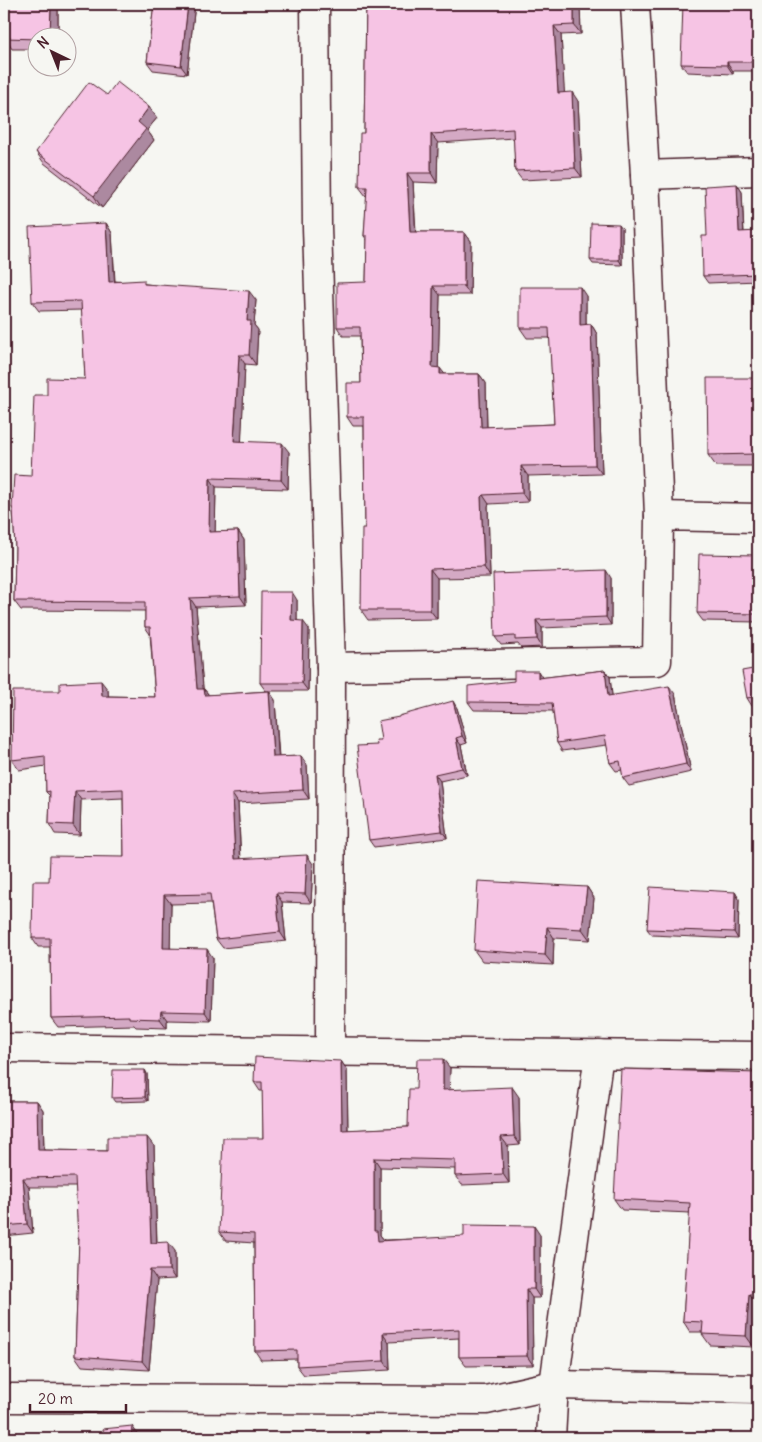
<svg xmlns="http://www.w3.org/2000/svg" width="762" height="1442" font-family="Delius,sans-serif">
<rect width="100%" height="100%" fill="#f6f6f2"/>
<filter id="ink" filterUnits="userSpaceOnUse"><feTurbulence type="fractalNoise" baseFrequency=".02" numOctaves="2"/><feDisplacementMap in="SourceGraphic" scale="10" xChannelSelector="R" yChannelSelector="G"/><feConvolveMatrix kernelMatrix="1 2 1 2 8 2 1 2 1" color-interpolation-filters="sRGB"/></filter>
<g filter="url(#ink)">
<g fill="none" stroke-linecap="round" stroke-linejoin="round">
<!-- minor casing -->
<g stroke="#4a1f2b" stroke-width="31">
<g id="minor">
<polyline points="315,4 317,227 331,667 330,1052"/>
<polyline points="635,4 645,175 659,516"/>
<polyline points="645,175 758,171"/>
<polyline points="331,667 657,661 659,516 758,518"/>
<polyline points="4,1048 758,1056"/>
<polyline points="4,1398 486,1400 554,1385 758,1389"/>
<polyline points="551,1438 554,1385 599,1054"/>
</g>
</g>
<!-- minor -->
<use href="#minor" stroke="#f6f6f2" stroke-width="28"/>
</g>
<!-- wall -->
<g fill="#d4a9c4" stroke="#4a1f2b">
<polygon points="6,4 58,4 58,38 38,38 38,49 12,49 5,38"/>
<polygon points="154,4 195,4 187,74 153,70 147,62"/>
<polygon points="366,4 580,4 581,34 561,35 564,93 578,101 582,177 522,180 515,171 514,138 438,143 437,183 413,182 416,232 464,232 471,241 470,295 440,295 438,368 445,374 479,374 486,383 487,427 554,424 550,338 527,338 520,328 586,296 586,324 591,324 597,334 602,474 528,476 528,502 489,504 488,506 490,577 437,578 437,619 368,620 361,610 365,528 364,426 353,426 347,417 361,383 360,336 343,336 337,327 366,282 367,240 364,236 367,196 366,196 359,187 364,133"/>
<polygon points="758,4 758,71 733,71 733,74 687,72 681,64"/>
<polygon points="107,95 157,118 147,130 154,140 102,208 44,163 36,152"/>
<polygon points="737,184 742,192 744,232 758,231 758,281 708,283 703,276 707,236"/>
<polygon points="106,223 112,233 115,281 147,284 256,300 254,325 258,330 256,365 245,364 241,442 289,452 288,489 216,487 215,532 238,531 244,540 246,605 196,607 203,689 204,689 209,695 269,691 275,700 279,757 301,756 307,765 309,799 238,803 241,859 313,864 311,903 282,902 286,941 223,948 216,939 211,903 171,904 170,948 213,958 211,1021 167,1020 167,1028 136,1027 134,1025 58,1027 51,1018 50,947 38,947 32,938 49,881 124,857 123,798 81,800 80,835 55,834 49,824 50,796 46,792 46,766 19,770 12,760 108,690 108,696 155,697 150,634 145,627 145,611 21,610 14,601 15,548 13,510 12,508 31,476 47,395 85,379 82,310 39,311 32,302"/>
<polygon points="622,228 622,265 593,264 590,260"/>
<polygon points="758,378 758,466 716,466 708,455"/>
<polygon points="758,555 758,622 703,621 697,613"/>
<polygon points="611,578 611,625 542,628 542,647 521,648 518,644 501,645 495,637"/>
<polygon points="297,600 297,621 309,629 308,691 266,691 260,683"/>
<polygon points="758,668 758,705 752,706 747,698"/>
<polygon points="605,670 610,677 612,696 675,694 691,772 629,786 623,778 622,770 616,771 610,763 607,745 562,751 557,743 553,711 474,710 468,702 514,681"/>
<polygon points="457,708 467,743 461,745 467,775 440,781 447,838 374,847 369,840 381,740"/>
<polygon points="587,887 594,898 590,940 554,938 553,965 482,961 474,950"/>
<polygon points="735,892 739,899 738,939 652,935 647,929"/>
<polygon points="341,1061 347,1070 348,1130 408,1127 416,1089 450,1068 449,1089 519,1097 520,1145 508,1146 509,1183 462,1185 455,1176 455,1169 380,1167 380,1235 384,1240 540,1235 540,1298 532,1298 533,1365 466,1366 459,1357 459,1338 389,1342 390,1370 304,1375 297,1366 297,1359 261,1360 255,1351 254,1243 226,1241 219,1232 263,1138 263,1091 260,1091 254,1082"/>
<polygon points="145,1070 147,1074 148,1101 115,1102 112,1098"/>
<polygon points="758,1073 758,1305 757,1305 754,1347 710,1345 702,1334 702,1332 690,1332 683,1321 690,1213 622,1210 614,1199"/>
<polygon points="4,1101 37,1101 43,1110 44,1150 107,1151 154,1146 157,1242 175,1251 175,1279 157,1280 149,1370 82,1366 75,1356 79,1241 78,1238 76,1187 29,1187 33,1233 4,1236 6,1283 4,1283"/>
</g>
<!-- shaded-wall -->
<g fill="#ac89a0" stroke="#4a1f2b">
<polygon points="51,4 58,4 58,38 50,38"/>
<polygon points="188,4 195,4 187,74 181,66"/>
<polygon points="574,4 580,4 581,34 574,25"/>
<polygon points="554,26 561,35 565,102 558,93"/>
<polygon points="727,62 733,71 733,74 727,65"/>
<polygon points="572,92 578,101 582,177 575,168"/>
<polygon points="149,107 157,118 147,130 154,140 102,208 94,196 138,122"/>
<polygon points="431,134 438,143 437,183 431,173"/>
<polygon points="407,173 413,182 416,241 410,232"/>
<polygon points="737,184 742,192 744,239 739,232"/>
<polygon points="106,223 112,233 115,291 109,282"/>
<polygon points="619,224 622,228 622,265 619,260"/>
<polygon points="464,232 471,241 470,295 464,286"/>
<polygon points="433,286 440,295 438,377 432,367"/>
<polygon points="580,287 586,296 586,334 580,325"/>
<polygon points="249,291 256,300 254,325 258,330 256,365 249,355 247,321"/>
<polygon points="591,324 597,334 602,474 595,465"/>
<polygon points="239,355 245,364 241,451 234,441"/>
<polygon points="440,368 447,377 440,374"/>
<polygon points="479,374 486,383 487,436 481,427"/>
<polygon points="282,443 289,452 288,489 281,480"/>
<polygon points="521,466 528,476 528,502 522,493"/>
<polygon points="210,478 216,487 215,541 209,532"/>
<polygon points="483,495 489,504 488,506 490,577 484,567 481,497"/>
<polygon points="238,531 244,540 246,605 240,596"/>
<polygon points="430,569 437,578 437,619 430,610"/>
<polygon points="606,570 611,578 611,625 606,617"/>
<polygon points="292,592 297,600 297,628 291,620"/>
<polygon points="190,598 196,607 204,698 197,689"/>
<polygon points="536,620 542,628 542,647 537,639"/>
<polygon points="303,621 309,629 308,691 302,683"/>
<polygon points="605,670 610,677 613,704 608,696"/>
<polygon points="538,671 543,679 538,678"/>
<polygon points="101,681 108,690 109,706 102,696"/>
<polygon points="669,686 675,694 691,772 686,764"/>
<polygon points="204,689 211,698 205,695"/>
<polygon points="269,691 275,700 279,767 273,757"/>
<polygon points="453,701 457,708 467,743 462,736"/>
<polygon points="456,738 461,745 467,775 462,768"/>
<polygon points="301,756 307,765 309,799 303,790"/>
<polygon points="435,774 440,781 447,838 442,831"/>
<polygon points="75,791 81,800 80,835 73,825"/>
<polygon points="232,794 238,803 241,868 235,859"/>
<polygon points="307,855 313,864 311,903 305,894"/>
<polygon points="587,887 594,898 590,940 582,929"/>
<polygon points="735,892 739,899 738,939 734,932"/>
<polygon points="276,893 282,902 286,941 280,932"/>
<polygon points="164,895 171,904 170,957 163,948"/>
<polygon points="547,927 554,938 553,965 545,955"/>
<polygon points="207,949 213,958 211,1021 205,1012"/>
<polygon points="161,1011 167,1020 167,1028 160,1019"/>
<polygon points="443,1059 450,1068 449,1099 443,1090"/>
<polygon points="341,1061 347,1070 348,1139 342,1130"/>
<polygon points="145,1070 147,1074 148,1101 145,1097"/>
<polygon points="512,1087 519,1097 520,1145 514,1136"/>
<polygon points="37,1101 43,1110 44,1159 38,1150"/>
<polygon points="147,1137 154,1146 157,1252 151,1243"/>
<polygon points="501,1137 508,1146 509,1183 503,1174"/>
<polygon points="374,1158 380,1167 380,1235 384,1240 384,1250 378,1241 374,1231"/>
<polygon points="23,1178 29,1187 33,1233 27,1224"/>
<polygon points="534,1226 540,1235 540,1298 534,1289"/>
<polygon points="4,1235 4,1236 6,1283 4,1279"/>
<polygon points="168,1242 175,1251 175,1279 169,1270"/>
<polygon points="150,1270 157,1280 149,1370 142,1361"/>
<polygon points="526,1289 532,1298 533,1365 527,1356"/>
<polygon points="749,1294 757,1305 754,1347 746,1336"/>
<polygon points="383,1333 389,1342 390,1370 384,1361"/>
<polygon points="132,1426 139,1436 139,1438 131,1438"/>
</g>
<!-- building -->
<g fill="#f6c4e4" stroke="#4a1f2b">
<polygon points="6,4 51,4 50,38 38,38 38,39 5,38"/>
<polygon points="154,4 188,4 181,66 147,62"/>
<polygon points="366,4 574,4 574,25 554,26 558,93 572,92 575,168 515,171 513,129 431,134 431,173 407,173 410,232 464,232 464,286 433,286 432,367 440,368 440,374 479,374 481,427 554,424 549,328 520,328 520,287 580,287 580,325 591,324 595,465 521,466 522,493 483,495 481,497 484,567 430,569 430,610 361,610 362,528 365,528 364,417 347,417 347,383 361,383 360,327 337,327 337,283 366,282 367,236 364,236 367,187 359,187 360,133 364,133"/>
<polygon points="683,4 758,4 758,62 727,62 727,65 681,64"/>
<polygon points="89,82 107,95 117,82 149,107 138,122 146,129 94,196 36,152"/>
<polygon points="737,184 739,232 758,231 758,274 703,276 702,236 707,236 705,186"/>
<polygon points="106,223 109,282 144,280 144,284 249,291 247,321 251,321 249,355 239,355 234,441 282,443 281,480 210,478 209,532 238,531 240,596 190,598 197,689 204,689 205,695 269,691 273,757 301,756 303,790 232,794 235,859 307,855 305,894 276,893 280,932 216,939 210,894 164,895 163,948 207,949 205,1012 161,1011 160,1019 129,1018 129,1016 51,1018 50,938 32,938 33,881 49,881 50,856 124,857 123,789 75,791 73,825 49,824 50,791 46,792 45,756 12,760 13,691 60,691 60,683 101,681 102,696 155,697 150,627 145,627 145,602 14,601 15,548 13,508 12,508 14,475 31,476 34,395 47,395 47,378 85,379 81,301 32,302 29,227"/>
<polygon points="591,223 619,224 619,260 590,260"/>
<polygon points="707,378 758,378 758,454 708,455"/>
<polygon points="699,554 758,555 758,614 697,613"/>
<polygon points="606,570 606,617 536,620 537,639 515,640 515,636 495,637 493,574"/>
<polygon points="261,592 292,592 291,620 303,621 302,683 260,683"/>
<polygon points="758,668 758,696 747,698 742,671"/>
<polygon points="605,670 608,696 669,686 686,764 623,778 620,761 610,763 605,736 557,743 552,703 468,702 468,686 514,681 514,671 538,671 538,678"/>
<polygon points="453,701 462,736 456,738 462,768 435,774 442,831 369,840 357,746 377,745 376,740 381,740 378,721 399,717 399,716"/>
<polygon points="478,881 587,887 582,929 547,927 545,955 474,950"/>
<polygon points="650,887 735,892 734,932 647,929"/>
<polygon points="255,1057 341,1061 342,1130 408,1127 409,1089 416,1089 417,1059 443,1059 443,1090 512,1087 514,1136 501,1137 503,1174 455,1176 455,1160 374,1158 374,1231 377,1231 378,1241 464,1236 464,1225 534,1226 534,1289 526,1289 527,1356 459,1357 459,1329 383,1333 384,1361 297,1366 297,1350 255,1351 254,1234 219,1232 223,1138 263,1138 262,1082 254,1082"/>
<polygon points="621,1069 758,1073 758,1294 749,1294 746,1336 702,1334 703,1322 683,1321 690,1203 614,1199"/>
<polygon points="113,1070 145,1070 145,1097 112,1098"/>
<polygon points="4,1101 37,1101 38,1150 107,1151 107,1137 147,1137 151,1243 168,1242 169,1270 150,1270 142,1361 75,1356 79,1238 78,1238 75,1177 23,1178 27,1224 4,1226"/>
<polygon points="132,1426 131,1438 104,1438 103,1429"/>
<polygon points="313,1434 355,1436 355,1438 313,1438"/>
<polygon points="753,1435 758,1436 758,1438 752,1438"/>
</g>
</g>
<!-- margin -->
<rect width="762" height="1442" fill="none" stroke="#f6f6f2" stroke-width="20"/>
<rect x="10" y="10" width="742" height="1422" fill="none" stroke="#4a1f2b" stroke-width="2" filter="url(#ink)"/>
<!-- north arrow -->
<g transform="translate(52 52) rotate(317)"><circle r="24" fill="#f6f6f2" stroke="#b1a0a2"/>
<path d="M0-4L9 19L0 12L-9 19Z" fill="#4a1f2b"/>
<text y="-8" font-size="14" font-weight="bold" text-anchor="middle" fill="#4a1f2b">N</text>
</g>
<!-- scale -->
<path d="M30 1404v8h96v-8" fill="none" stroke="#4a1f2b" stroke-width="2.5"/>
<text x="38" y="1404" font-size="15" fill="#4a1f2b" stroke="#f6f6f2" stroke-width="4" paint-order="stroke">20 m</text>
</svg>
